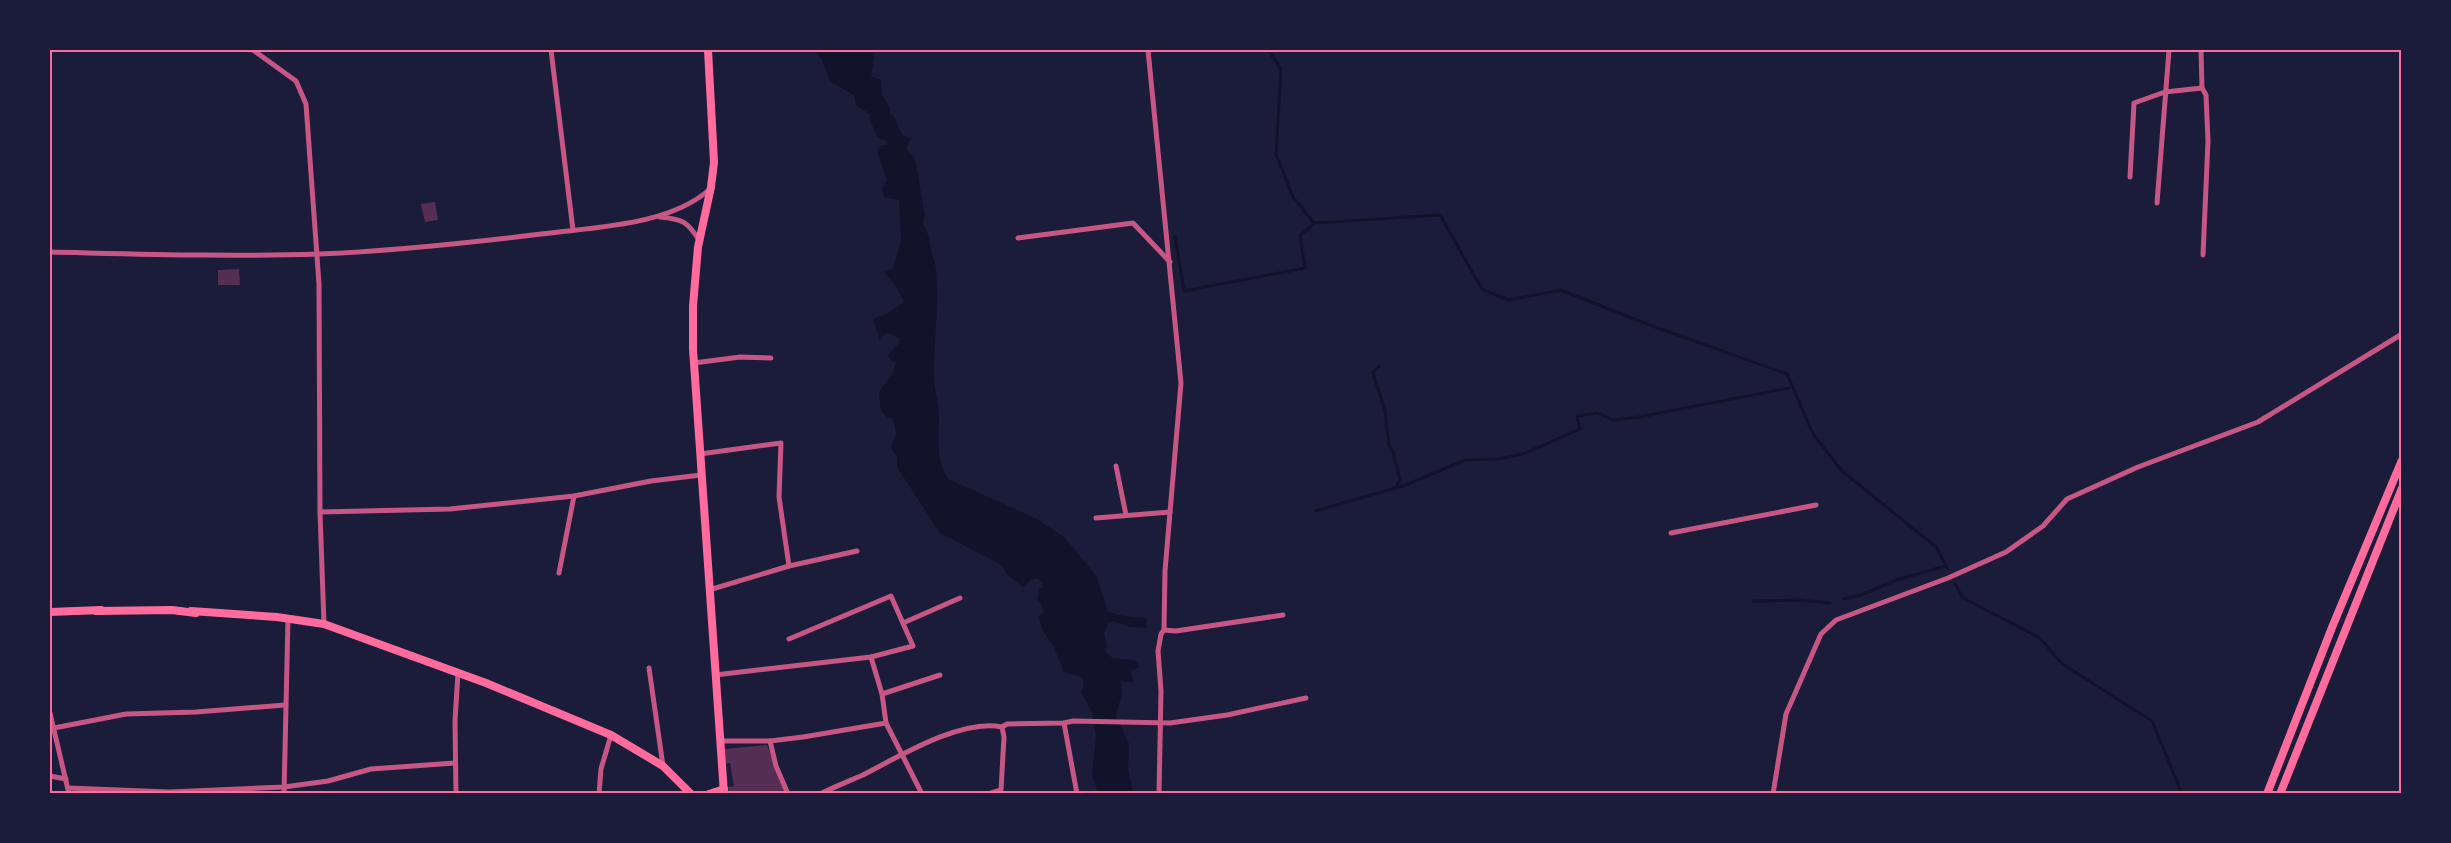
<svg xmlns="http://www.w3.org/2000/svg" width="2451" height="843" font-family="Inter,sans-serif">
<rect width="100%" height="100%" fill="#1b1b3a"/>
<!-- water -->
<path fill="#12122b" d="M812,50H875L871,76L881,80L882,95L890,108V114L894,117L902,135L911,138L906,149L915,158L925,217L922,223C928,231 929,240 931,249C932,256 936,264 936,271C940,306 933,341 934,376C934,390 939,404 939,417C939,441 935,458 948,479L1037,519L1064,537L1096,575L1108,612L1124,616L1146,618L1147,628L1130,627L1113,621L1108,623L1104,634L1107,646L1105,650L1112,658L1138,661L1139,667L1131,670L1133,682H1121L1122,693L1116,715L1129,744L1128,768L1133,793H1098L1092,774L1096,737L1092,712L1081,693L1084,683L1082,677L1064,672L1054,647L1042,629L1039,617L1044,612L1040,603L1037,601L1039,589L1043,588V582L1037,578L1030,580L1024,588L1006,573L1002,565L940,533L897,467V456L891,448L896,433L893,418H888L881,411L879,392L893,372L896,362H892L888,355L899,343L900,338L886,332L880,341L873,319L888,313L904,302L896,286L883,271L893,269L901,241L899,200L884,197L882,188L887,180L877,151L880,146L888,145L887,141L877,137L869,117L871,115L856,105L854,95L830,81L822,59Z"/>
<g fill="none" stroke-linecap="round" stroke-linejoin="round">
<!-- stream -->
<g stroke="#12122b" stroke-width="3">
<polyline points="1268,50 1281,69 1276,154 1293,197 1314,223 1440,215 1482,289 1508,300 1561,290 1647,324 1787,374 1813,434 1842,471 1936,547 1948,569"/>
<polyline points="1175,237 1184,291 1305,268 1300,236 1314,223"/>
<polyline points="1379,366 1373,373 1385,411 1389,446 1393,452 1400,480 1396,487"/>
<polyline points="1315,511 1406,485 1465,460 1498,459 1523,454 1580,429 1577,416 1598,413 1613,420 1639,417 1789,388"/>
<polyline points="1955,584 1963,598 2040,638 2061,663 2152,721 2182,794"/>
<polyline points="1844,599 1861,595 1899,579 1946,566"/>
<polyline points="1753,601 1799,600 1830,603"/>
</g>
</g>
<!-- building -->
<g fill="#542f53">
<polygon points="435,202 438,220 425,222 421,204"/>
<polygon points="239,269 240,285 218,285 218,270"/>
<polygon points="767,745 786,794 729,794 728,787 734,786 730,763 724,764 724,749"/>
</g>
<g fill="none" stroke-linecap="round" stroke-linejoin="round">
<!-- minor -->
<g stroke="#c65784" stroke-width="5">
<polyline points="253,50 296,81 306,104 319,284 320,512 324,624"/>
<polyline points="551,50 573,230"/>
<polyline points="1148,50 1181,383 1165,571 1164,630 1161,634 1158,651 1161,691 1159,794"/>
<polyline points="2201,50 2202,88 2206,95 2208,141 2203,255"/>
<polyline points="2130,177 2134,103 2165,92 2202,88"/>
<polyline points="2157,203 2169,50"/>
<path d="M660,217C682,219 687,221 699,240"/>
<polyline points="1018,238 1133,223 1170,262"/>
<path d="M50,252C139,254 229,257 319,254C393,251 467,243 541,234C594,227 669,226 710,189"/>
<polyline points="694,363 740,357 771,358"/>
<polyline points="700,454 781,443 779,497 789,566"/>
<polyline points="1116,466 1126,515"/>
<polyline points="320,512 450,509 574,496 651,481 701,475"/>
<polyline points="1096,518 1170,512"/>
<polyline points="1671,533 1816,505"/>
<polyline points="559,573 574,496"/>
<polyline points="709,590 789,566 857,551"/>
<polyline points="903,623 960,598"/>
<polyline points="1164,630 1176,631 1283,615"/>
<polyline points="871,657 882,694 886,723 922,794"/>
<polyline points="649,668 663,766"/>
<polyline points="715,675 871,657 913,646 891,596 789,639"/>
<polyline points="882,694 940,675"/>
<polyline points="50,713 69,794"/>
<polyline points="1064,723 1077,794"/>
<polyline points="54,728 126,714 196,712 285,705"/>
<polyline points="721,741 770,741 803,737 886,723"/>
<polyline points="770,741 776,766 788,794"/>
<polyline points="50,776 66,779"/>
<polyline points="68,788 169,792 284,787 328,781 371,769 455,763"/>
<polyline points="284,794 288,619"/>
<polyline points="456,794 455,721 458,673"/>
<polyline points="599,794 601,769 611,735"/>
<path d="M820,794C834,787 849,781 863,775C898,757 962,718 1002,727"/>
<polyline points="988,794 1001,790 1004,737 1002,727 1007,724 1064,723 1073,721 1170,723 1227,715 1306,698"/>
<polyline points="1773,794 1786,714 1821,634 1836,620 1948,578 2006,552 2043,526 2067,499 2138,467 2258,422 2402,334"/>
</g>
<!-- primary -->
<g stroke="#ff6b9d" stroke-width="8">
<polyline points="708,50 714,162 711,187 698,247 693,306 693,349 724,794"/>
<polyline points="96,611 172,610 196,613"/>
<polyline points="191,611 277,617 324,624 486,683 611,735 663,766 691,794"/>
<polyline points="50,612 101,610"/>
<polyline points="709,794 724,789"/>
<polyline points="2267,794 2333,625 2402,460"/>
<polyline points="2280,794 2402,488"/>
</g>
</g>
<!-- border -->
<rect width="2451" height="843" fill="none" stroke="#1b1b3a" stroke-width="102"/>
<rect x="51" y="51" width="2349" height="741" fill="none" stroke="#ff6b9d" stroke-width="2"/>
</svg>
